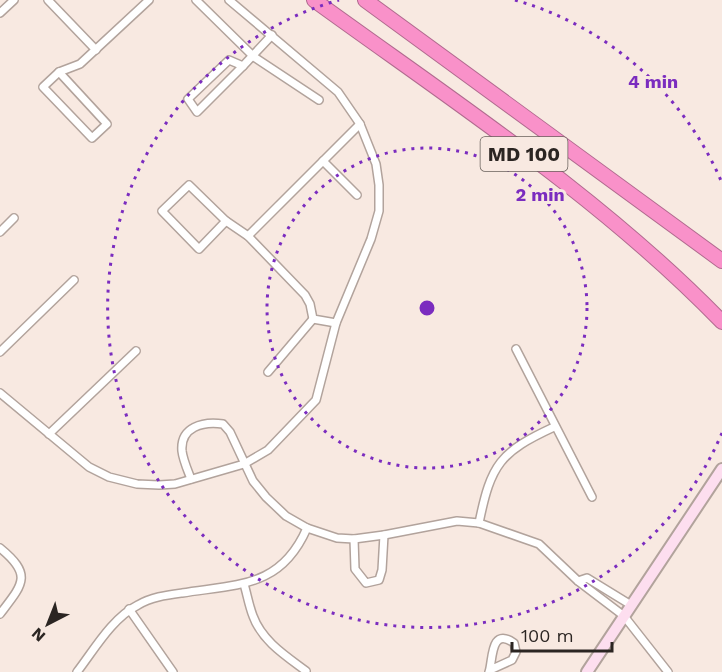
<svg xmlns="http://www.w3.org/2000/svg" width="722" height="672" font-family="'Work Sans',sans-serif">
<rect width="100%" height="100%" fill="#f8e9e1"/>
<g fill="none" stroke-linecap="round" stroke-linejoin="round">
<!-- street casing -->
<g stroke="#b2a39c" stroke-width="10">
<g id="street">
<polyline points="48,0 96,50"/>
<polyline points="196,0 254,57 319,100"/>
<polyline points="0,13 14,0"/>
<polygon points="229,60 243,66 197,112 188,99"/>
<polyline points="243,66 272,35"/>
<polygon points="59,72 107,124 92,138 43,87"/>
<polyline points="59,72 80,64 149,0"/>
<polyline points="323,161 357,195"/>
<polygon points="189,185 226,221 199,249 162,211"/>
<polyline points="226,221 248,236 305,295 310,304 313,319 336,323"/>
<polyline points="0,232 14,218"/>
<polyline points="248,236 360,124"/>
<polyline points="516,349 592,497"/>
<polyline points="0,352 74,280"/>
<polyline points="268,372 313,319"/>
<polyline points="0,393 89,467 109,477 137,484 159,485 175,484 244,464 268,450 316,400 336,323 371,239 379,211 379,185 376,164 360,124 338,92 229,0"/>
<polyline points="49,434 136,351"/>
<path d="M191,479C188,471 183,460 182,451C180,427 203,421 223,424L230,432L253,481L266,497L286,516L307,528L337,538L354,539L384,535L457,521L479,523L539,544L578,581L624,616L668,672"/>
<path d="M479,523C491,464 500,452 554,427"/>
<polyline points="354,539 355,569 366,583 379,580 382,570 384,535"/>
<path d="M0,548C33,575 23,584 0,614"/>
<polyline points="578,581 587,578 631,605"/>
<path d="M244,584C247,594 249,606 253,616C262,641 286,656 306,671"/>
<polyline points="129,609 173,672"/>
<path d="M77,672C94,650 112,618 138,605C151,597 167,595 182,593C238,584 281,588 307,528"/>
<path d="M489,672C493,661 490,626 514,643L516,652L512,660L490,670"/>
</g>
</g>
<!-- secondary casing -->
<g stroke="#b2a39c" stroke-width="14">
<polyline id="secondary" points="587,672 722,469"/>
</g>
<!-- highway casing -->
<g stroke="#b16b8f" stroke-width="16">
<g id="highway">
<path d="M314,0C453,101 602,198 722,322"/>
<polyline points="365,0 722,261"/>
</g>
</g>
<!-- street -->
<use href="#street" stroke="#fff" stroke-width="7"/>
<!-- secondary -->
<use href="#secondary" stroke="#fddeef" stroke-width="10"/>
<!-- highway -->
<use href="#highway" stroke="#f991c9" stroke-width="14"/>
</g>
<!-- distance rings -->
<g fill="none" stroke="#7b2cbf" stroke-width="3" stroke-dasharray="3 6">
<circle cx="427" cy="308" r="160"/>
<path d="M722 433A320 320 0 1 1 339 0M515 0A320 320 0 0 1 722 183"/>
</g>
<g text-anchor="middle" stroke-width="6" stroke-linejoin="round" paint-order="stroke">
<!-- shield labels -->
<rect fill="#f8e9e1" stroke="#68605b" stroke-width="1.5" x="480.5" y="137" width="87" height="34" rx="4.5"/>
<g font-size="20" font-weight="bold" fill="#2b2522">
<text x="524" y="161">MD 100</text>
</g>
</g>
<circle cx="427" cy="308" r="9" fill="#7b2cbf" stroke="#f8e9e1" stroke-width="3"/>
<g font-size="18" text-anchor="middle" font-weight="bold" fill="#7b2cbf" stroke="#f8e9e1" stroke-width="6" stroke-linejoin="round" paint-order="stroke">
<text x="653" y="88">4 min</text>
<text x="540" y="201">2 min</text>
</g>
<!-- north arrow -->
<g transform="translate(48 624) rotate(222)" stroke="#f8e9e1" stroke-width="4.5" paint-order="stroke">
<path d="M0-4.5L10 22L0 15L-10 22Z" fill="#2b2522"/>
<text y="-9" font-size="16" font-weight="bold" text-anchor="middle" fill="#2b2522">N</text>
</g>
<!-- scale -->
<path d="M512 642v9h100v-9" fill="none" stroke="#2b2522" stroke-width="3"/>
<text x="521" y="642" font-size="18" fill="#2b2522" stroke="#f8e9e1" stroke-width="4.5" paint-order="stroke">100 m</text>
</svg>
